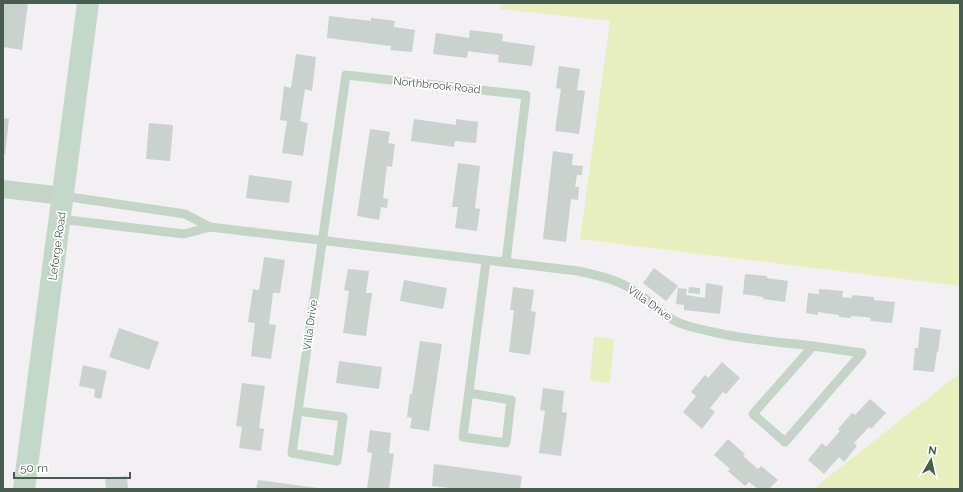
<svg xmlns="http://www.w3.org/2000/svg" width="963" height="492" font-family="Raleway,sans-serif">
<rect width="100%" height="100%" fill="#f2f0f2"/>
<!-- green -->
<g fill="#e8efbf">
<polygon points="501,3 960,3 960,286 580,239 610,21 500,9"/>
<polygon points="594,337 614,339 610,383 590,381"/>
<polygon points="960,373 960,489 813,489"/>
</g>
<!-- building -->
<g fill="#cad2cd">
<polygon points="3,3 28,3 22,50 3,47"/>
<polygon points="329,16 371,21 371,18 395,21 394,27 415,30 412,52 390,50 391,46 327,38"/>
<polygon points="470,30 503,34 502,41 535,46 532,66 498,62 499,55 474,52 468,51 467,58 433,54 436,33 469,38"/>
<polygon points="296,54 316,57 312,91 305,89 300,121 308,123 303,156 282,153 287,121 280,120 284,86 291,88"/>
<polygon points="559,66 580,69 577,90 585,91 579,134 555,131 561,89 556,88"/>
<polygon points="3,118 9,119 5,155 3,154"/>
<polygon points="414,119 456,125 456,119 478,122 476,143 455,141 454,147 411,141"/>
<polygon points="149,123 173,125 170,161 146,159"/>
<polygon points="370,129 390,132 388,143 395,144 392,167 387,166 383,198 388,199 387,208 381,207 379,220 357,216"/>
<polygon points="553,151 573,154 572,165 583,166 582,175 577,175 575,187 579,187 578,200 571,199 566,242 543,239"/>
<polygon points="458,163 480,166 475,208 480,209 477,231 455,228 458,207 452,207"/>
<polygon points="249,175 292,181 289,203 246,198"/>
<polygon points="264,257 285,260 280,293 273,293 269,324 276,325 271,359 251,356 255,323 248,322 253,289 259,290"/>
<polygon points="654,268 678,286 666,301 643,283"/>
<polygon points="348,269 369,271 366,293 372,293 366,336 343,333 349,291 344,290"/>
<polygon points="745,274 767,276 767,278 788,281 785,302 763,299 763,297 743,294"/>
<polygon points="404,280 447,288 443,309 400,301"/>
<polygon points="706,283 723,286 720,314 684,310 684,305 676,304 678,288 687,289 686,295 705,298"/>
<polygon points="513,287 534,290 531,311 536,312 530,355 509,352 514,310 510,310"/>
<polygon points="689,287 700,288 700,294 688,293"/>
<polygon points="819,289 843,291 842,297 852,298 852,295 874,297 874,300 895,302 892,323 870,321 871,318 865,317 851,316 851,318 839,317 839,315 823,313 818,312 818,315 806,313 808,293 819,294"/>
<polygon points="920,327 941,330 938,352 937,352 934,372 913,370 915,348 918,348"/>
<polygon points="119,328 159,342 149,370 109,357"/>
<polygon points="420,341 442,344 429,431 410,428 412,418 407,417 410,394 412,394"/>
<polygon points="339,361 382,367 379,389 336,383"/>
<polygon points="722,362 740,378 726,394 723,392 710,408 715,412 702,429 683,412 696,396 691,392 705,375 708,378"/>
<polygon points="83,365 107,371 101,399 94,397 95,389 79,386"/>
<polygon points="242,383 265,386 259,428 264,429 261,451 239,448 242,427 236,426"/>
<polygon points="543,388 564,391 562,412 567,413 561,456 539,453 545,411 540,410"/>
<polygon points="870,399 886,413 871,429 869,427 854,443 857,446 844,462 839,457 824,474 808,460 822,443 826,447 840,431 838,429 852,413 855,415"/>
<polygon points="370,430 391,433 389,453 394,454 389,489 367,489 372,453 367,452"/>
<polygon points="728,439 745,454 743,456 758,469 761,466 778,480 769,489 758,489 749,482 745,486 728,471 730,469 714,455"/>
<polygon points="434,464 522,476 520,489 458,489 432,486"/>
<polygon points="127,476 128,489 106,489 105,478"/>
<polygon points="258,480 318,488 318,489 256,489"/>
</g>
<g fill="none" stroke-linecap="round" stroke-linejoin="round">
<!-- service -->
<g stroke="#c4d5c7" stroke-width="9">
<path d="M63,196L185,214L210,227L578,271C601,276 619,280 638,293C651,302 661,314 675,321C687,327 700,329 713,332C746,340 780,342 813,346"/>
<polyline points="60,219 184,234 210,227"/>
<polygon points="813,346 862,353 785,442 753,414"/>
<polyline points="469,393 511,400 506,443 463,437 486,261"/>
<polyline points="298,411 343,417 337,461 292,453 346,75 526,95 506,262"/>
</g>
<!-- minor -->
<polyline stroke="#c4d5c7" stroke-width="18" points="3,189 63,196"/>
<!-- secondary -->
<polyline stroke="#c3d8c9" stroke-width="22" points="24,489 88,3"/>
</g>
<g text-anchor="middle" stroke-width="3.5" stroke-linejoin="round" paint-order="stroke">
<!-- street labels -->
<g font-size="11" fill="#485d4d" stroke="#fff">
<text transform="translate(437 85) rotate(6)" y="4">Northbrook Road</text>
<text transform="translate(57 246) rotate(-82)" y="4">Leforge Road</text>
<text transform="translate(650 303) rotate(35)" y="4">Villa Drive</text>
<text transform="translate(310 325) rotate(-82)" y="4">Villa Drive</text>
</g>
</g>
<!-- border -->
<rect width="963" height="492" fill="none" stroke="#485d4d" stroke-width="8"/>
<!-- north arrow -->
<g transform="translate(931 460) rotate(9)" stroke="#ffffff" stroke-width="3" paint-order="stroke">
<path d="M0-3L7 15L0 10L-7 15Z" fill="#485d4d"/>
<text y="-6" font-size="11" font-weight="bold" text-anchor="middle" fill="#485d4d">N</text>
</g>
<!-- scale -->
<path d="M14 472v6h116v-6" fill="none" stroke="#485d4d" stroke-width="2"/>
<text x="20" y="472" font-size="12" fill="#485d4d" stroke="#ffffff" stroke-width="3" paint-order="stroke">50 m</text>
</svg>
